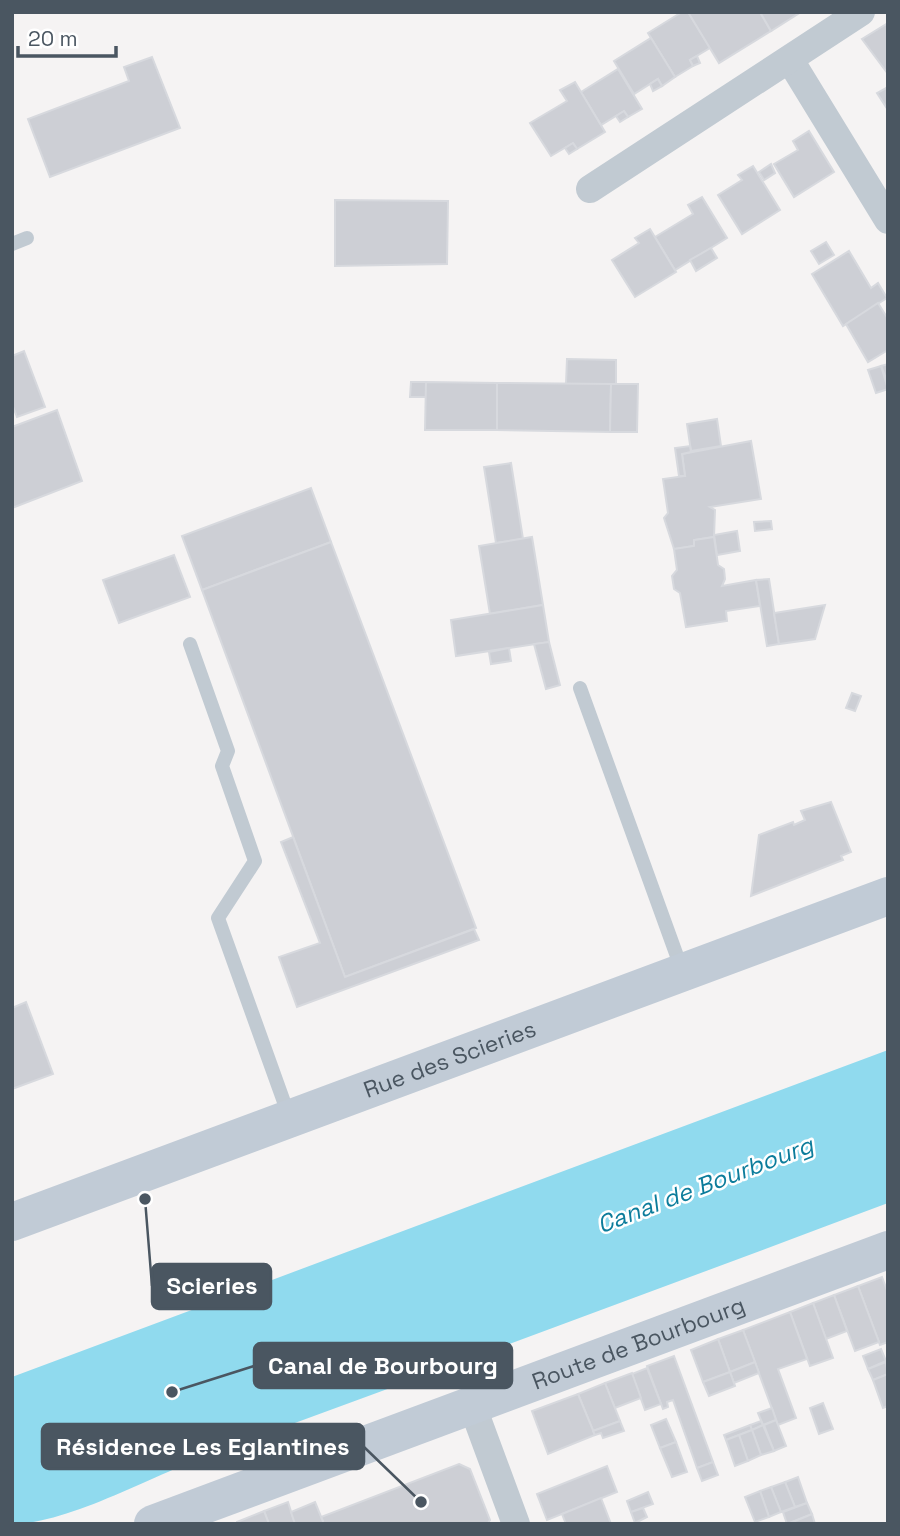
<svg xmlns="http://www.w3.org/2000/svg" width="900" height="1536" font-family="'Space Grotesk',sans-serif">
<rect width="100%" height="100%" fill="#f5f3f3"/>
<!-- water -->
<path fill="#90daee" d="M888,1050V1203C664,1287 440,1370 216,1452C160,1472 69,1524 12,1524V1377Z"/>
<!-- building -->
<g fill="#cdcfd5" stroke="#d7d9de" stroke-width="2">
<polygon points="682,12 688,12 710,48 690,60 693,66 675,77 648,33"/>
<polygon points="688,12 760,12 771,31 719,63"/>
<polygon points="760,12 801,12 771,31"/>
<polygon points="888,23 888,74 862,39"/>
<polygon points="651,38 675,77 662,86 658,79 634,94 614,61"/>
<polygon points="697,56 700,63 693,66 690,60"/>
<polygon points="152,57 180,128 50,177 28,119 129,81 124,67"/>
<polygon points="618,69 642,109 628,117 624,111 601,125 581,92"/>
<polygon points="658,79 662,86 653,91 650,84"/>
<polygon points="575,82 605,132 577,149 573,143 551,156 530,123 567,101 560,90"/>
<polygon points="888,87 888,110 877,93"/>
<polygon points="624,111 628,117 620,122 616,116"/>
<polygon points="809,131 834,172 794,197 774,164 798,150 793,141"/>
<polygon points="573,143 577,149 569,154 565,148"/>
<polygon points="771,164 775,173 764,180 759,172"/>
<polygon points="753,166 780,210 742,234 718,195 742,180 738,175"/>
<polygon points="702,197 727,238 675,270 655,237 693,214 688,205"/>
<polygon points="335,200 448,201 447,264 335,266"/>
<polygon points="650,229 676,272 635,297 612,260 639,243 635,238"/>
<polygon points="826,242 834,255 819,264 811,251"/>
<polygon points="711,248 717,258 696,271 690,260"/>
<polygon points="849,251 871,288 878,283 887,298 843,326 812,274"/>
<polygon points="878,303 888,319 888,350 868,362 846,324"/>
<polygon points="24,351 45,407 17,417 12,404 12,356"/>
<polygon points="567,359 616,360 616,384 566,384"/>
<polygon points="888,364 888,383 881,366"/>
<polygon points="881,366 888,389 876,393 868,370"/>
<polygon points="411,382 426,382 426,397 410,397"/>
<polygon points="426,382 497,383 497,430 425,430"/>
<polygon points="497,383 611,384 610,432 497,430"/>
<polygon points="611,384 638,384 637,432 610,432"/>
<polygon points="57,410 82,481 12,508 12,427"/>
<polygon points="717,419 721,446 691,451 687,424"/>
<polygon points="751,441 761,499 710,507 715,510 714,537 694,540 694,546 674,549 664,518 668,513 663,479 685,476 682,454"/>
<polygon points="690,446 691,452 682,454 685,476 679,476 675,448"/>
<polygon points="511,463 523,539 496,543 484,467"/>
<polygon points="311,488 331,542 202,590 182,536"/>
<polygon points="771,521 772,529 755,531 754,522"/>
<polygon points="737,531 740,551 717,555 714,535"/>
<polygon points="532,537 543,605 490,614 479,546"/>
<polygon points="714,537 718,565 724,569 725,579 722,586 756,580 760,606 726,611 727,621 686,627 680,593 674,589 672,576 677,570 674,549 694,546 694,540"/>
<polygon points="331,542 476,928 345,977 202,590"/>
<polygon points="174,555 190,597 119,623 103,580"/>
<polygon points="769,579 779,644 767,646 756,580"/>
<polygon points="543,605 549,642 456,656 451,620"/>
<polygon points="825,605 815,639 779,644 774,613"/>
<polygon points="549,642 560,685 546,689 534,644"/>
<polygon points="509,648 511,661 491,664 489,652"/>
<polygon points="852,693 861,696 855,711 846,708"/>
<polygon points="831,802 851,852 841,856 843,860 751,896 759,835 793,822 794,825 805,820 801,811"/>
<polygon points="293,837 345,977 474,929 479,940 297,1007 279,957 320,943 281,842"/>
<polygon points="26,1002 53,1074 12,1089 12,1008"/>
<polygon points="882,1277 888,1293 888,1342 880,1345 858,1286"/>
<polygon points="858,1286 879,1342 855,1351 834,1295"/>
<polygon points="834,1295 847,1331 826,1339 813,1303"/>
<polygon points="813,1303 833,1358 810,1366 790,1312"/>
<polygon points="790,1312 807,1359 778,1369 796,1418 778,1425 743,1330"/>
<polygon points="743,1330 755,1362 730,1372 718,1339"/>
<polygon points="718,1339 730,1372 703,1382 691,1350"/>
<polygon points="881,1349 886,1361 868,1369 863,1356"/>
<polygon points="674,1356 713,1462 697,1468 673,1400 667,1402 668,1407 663,1409 647,1366"/>
<polygon points="755,1362 759,1373 734,1383 730,1372"/>
<polygon points="886,1362 888,1374 873,1380 868,1369"/>
<polygon points="647,1368 661,1404 645,1410 632,1374"/>
<polygon points="730,1372 735,1386 709,1396 703,1382"/>
<polygon points="632,1373 641,1398 615,1408 605,1383"/>
<polygon points="888,1374 888,1406 883,1408 873,1380"/>
<polygon points="605,1383 620,1421 593,1431 578,1394"/>
<polygon points="578,1394 595,1435 548,1454 532,1411"/>
<polygon points="823,1403 833,1429 819,1434 810,1408"/>
<polygon points="772,1408 776,1420 763,1425 758,1413"/>
<polygon points="666,1419 676,1442 660,1448 651,1425"/>
<polygon points="776,1420 786,1446 774,1451 764,1425"/>
<polygon points="620,1421 624,1431 603,1438 601,1433 595,1435 593,1431"/>
<polygon points="761,1421 763,1425 752,1430 750,1425"/>
<polygon points="750,1425 752,1430 726,1440 724,1435"/>
<polygon points="763,1425 774,1451 761,1455 752,1430"/>
<polygon points="752,1430 761,1455 748,1461 739,1435"/>
<polygon points="739,1435 748,1461 735,1466 726,1440"/>
<polygon points="676,1442 687,1472 672,1477 660,1448"/>
<polygon points="713,1462 718,1475 702,1481 697,1468"/>
<polygon points="459,1464 470,1469 490,1520 487,1524 324,1524 321,1517"/>
<polygon points="607,1466 617,1492 547,1520 537,1494"/>
<polygon points="798,1477 807,1503 795,1507 785,1482"/>
<polygon points="785,1482 795,1507 781,1512 771,1487"/>
<polygon points="771,1487 781,1512 769,1517 760,1491"/>
<polygon points="760,1491 769,1517 755,1522 745,1497"/>
<polygon points="648,1492 653,1504 631,1512 627,1501"/>
<polygon points="601,1498 611,1524 566,1524 562,1514"/>
<polygon points="288,1502 295,1524 269,1524 264,1511"/>
<polygon points="315,1502 324,1524 295,1524 291,1512"/>
<polygon points="807,1503 812,1514 787,1524 783,1512"/>
<polygon points="643,1508 647,1517 635,1523 631,1512"/>
<polygon points="264,1511 269,1524 237,1524 237,1522"/>
<polygon points="812,1514 815,1524 788,1524"/>
</g>
<g fill="none" stroke-linecap="round" stroke-linejoin="round">
<!-- lane -->
<g stroke="#c1cad2" stroke-width="14">
<polyline points="12,244 27,238"/>
<polyline points="190,644 228,751 222,766 255,861 218,918 289,1116"/>
<polyline points="580,688 682,970"/>
</g>
<!-- street -->
<g stroke="#c1cad2" stroke-width="28">
<polyline points="790,60 888,220"/>
<polyline points="590,189 861,12"/>
<polyline points="472,1405 516,1524"/>
</g>
<!-- secondary -->
<g stroke="#c1cbd6" stroke-width="38">
<path id="s1" d="M12,1222L888,896"/>
<path id="s2" d="M153,1524L888,1250"/>
</g>
</g>
<g text-anchor="middle" stroke-width="5" stroke-linejoin="round" paint-order="stroke">
<!-- street labels -->
<g font-size="23" fill="#4a5661" stroke="#fff">
<text dy="8" stroke="none"><textPath href="#s1" startOffset="467">Rue des Scieries</textPath></text>
<text dy="8" stroke="none"><textPath href="#s2" startOffset="518">Route de Bourbourg</textPath></text>
</g>
<!-- water labels -->
<g font-size="24" font-style="italic" fill="#0c7c9b" stroke="#fff">
<text transform="translate(705 1185) rotate(-21)" y="8">Canal de Bourbourg</text>
</g>
</g>
<!-- callouts -->
<path fill="none" stroke="#4a5661" stroke-width="2.5" d="M145 1199L152 1286M172 1392L254 1366M421 1502L364 1447"/>
<g fill="#4a5661" stroke="#fff" stroke-width="2.5">
<circle cx="145" cy="1199" r="7"/>
<circle cx="172" cy="1392" r="7"/>
<circle cx="421" cy="1502" r="7"/>
</g>
<g fill="#4a5661" stroke="#4a5661" stroke-width="2.5">
<rect x="152" y="1264" width="119" height="45" rx="7"/>
<rect x="254" y="1343" width="258" height="45" rx="7"/>
<rect x="42" y="1424" width="322" height="45" rx="7"/>
</g>
<g font-size="24" text-anchor="middle" font-weight="bold" fill="#fff">
<text x="212" y="1294">Scieries</text>
<text x="383" y="1374">Canal de Bourbourg</text>
<text x="203" y="1455">Résidence Les Eglantines</text>
</g>
<!-- border -->
<rect width="900" height="1536" fill="none" stroke="#4a5661" stroke-width="28"/>
<!-- scale -->
<path d="M18 46v10h98v-10" fill="none" stroke="#4a5661" stroke-width="3.5"/>
<text x="28" y="46" font-size="21" fill="#4a5661" stroke="#ffffff" stroke-width="5" paint-order="stroke">20 m</text>
</svg>
